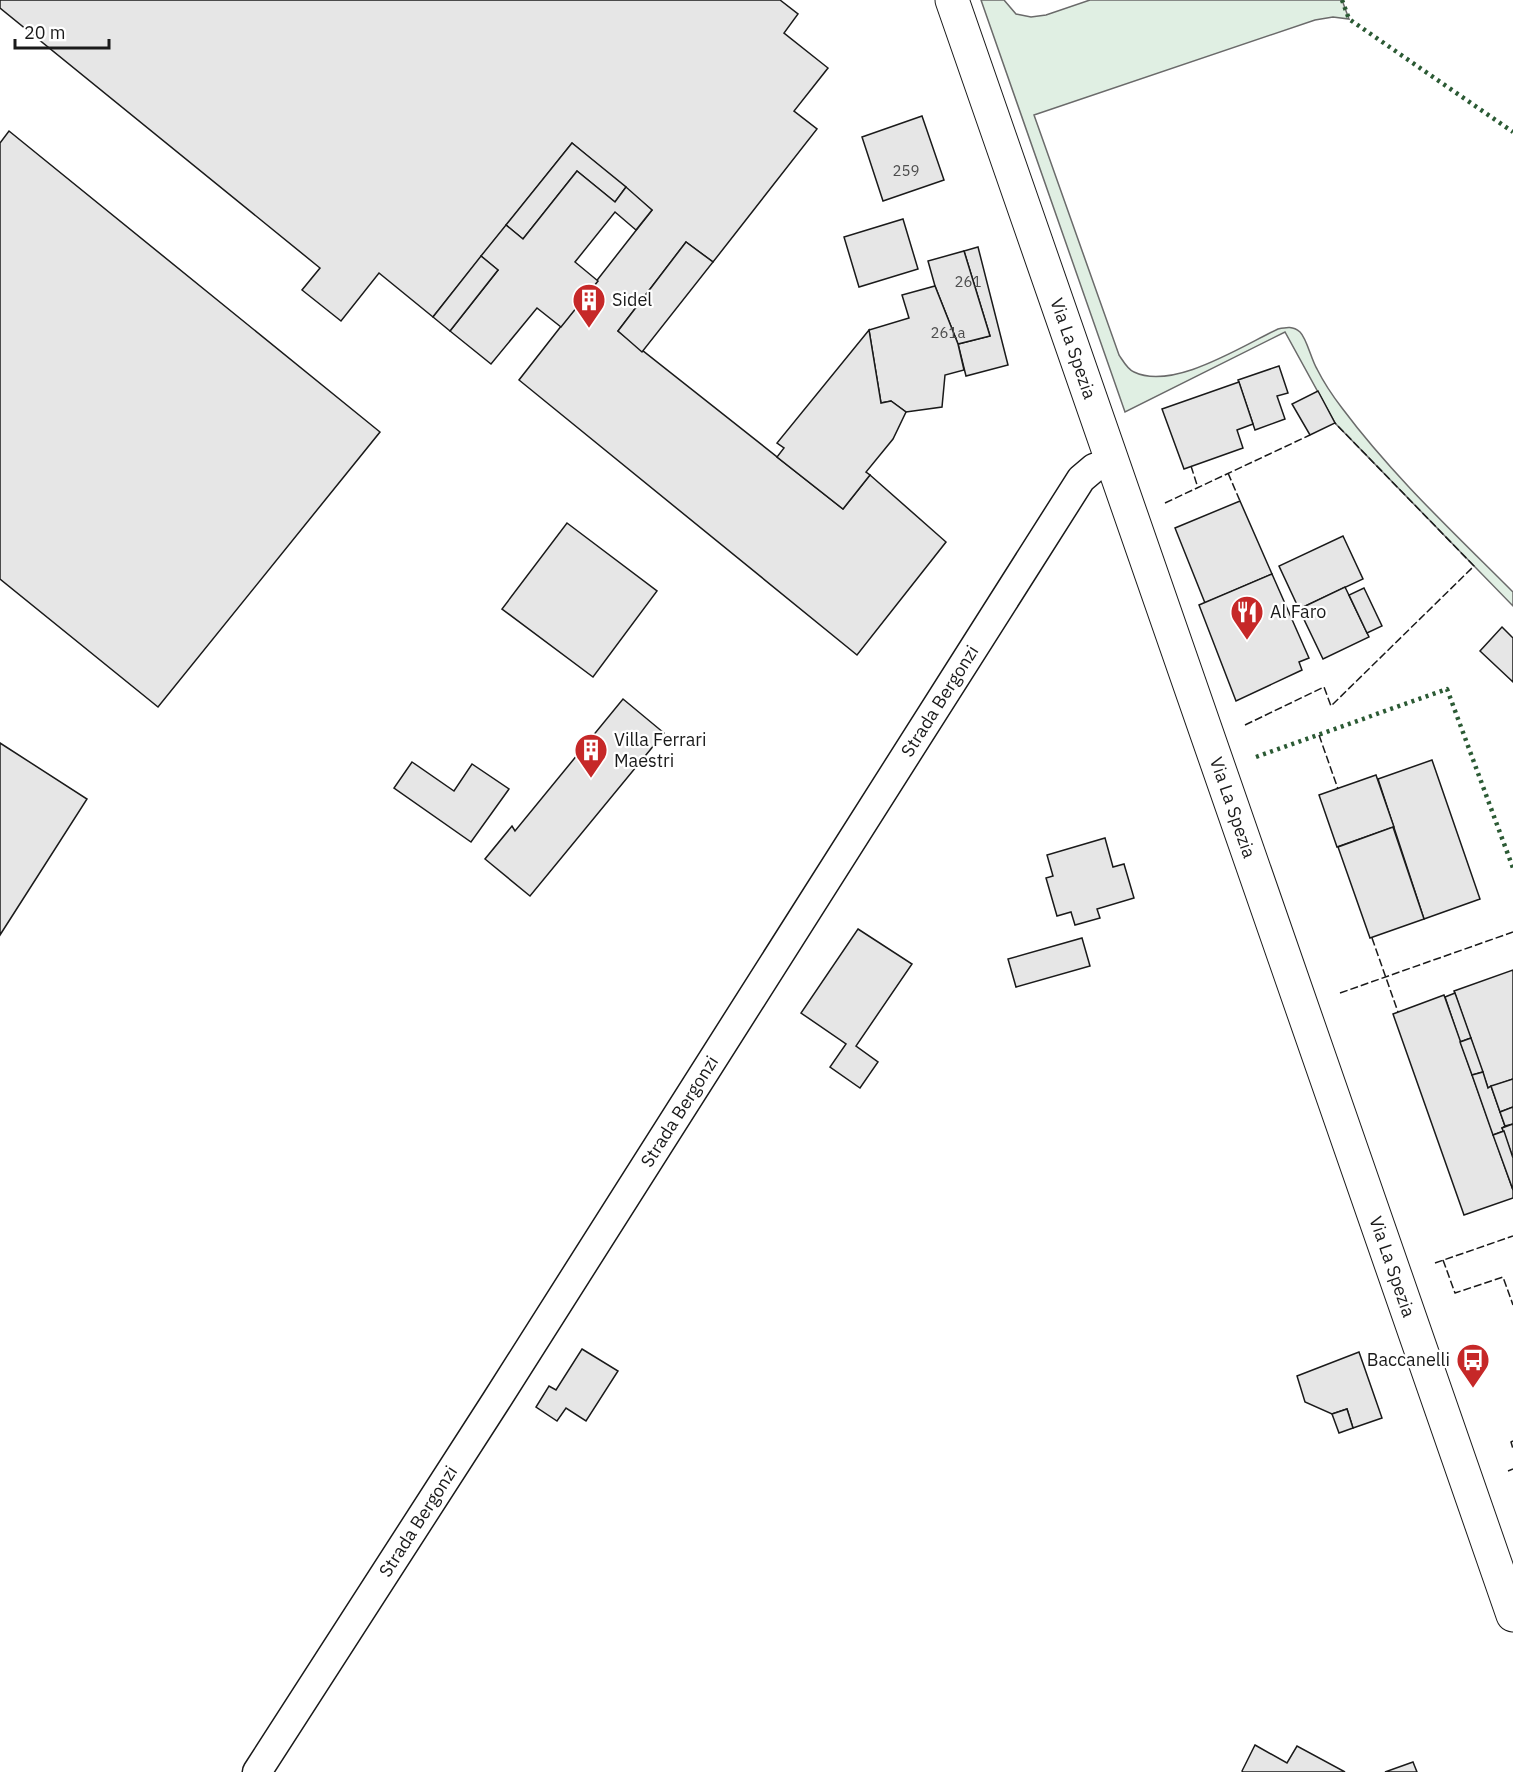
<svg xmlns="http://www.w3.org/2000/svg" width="1513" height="1772" font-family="'IBM Plex Sans',sans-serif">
<rect width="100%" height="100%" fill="#fff"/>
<!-- green -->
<path fill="#e0efe3" stroke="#6a6a6a" stroke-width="1.5" d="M981,0H1004L1016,14L1031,17L1046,15L1090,0H1342L1349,19L1333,17L1315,20L1034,115L1119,355C1123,361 1128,370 1134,372C1173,391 1242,346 1278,329C1287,327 1293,326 1300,332C1307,339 1311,359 1317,369C1324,383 1332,395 1342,408C1392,475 1454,533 1513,592V606L1335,423L1285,332L1125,412Z"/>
<!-- building -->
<g fill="#e6e6e6" stroke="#1a1a1a" stroke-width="1.5">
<polygon points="0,0 780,0 798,14 784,33 828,68 794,111 817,129 713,262 686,242 618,331 843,509 870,475 946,542 857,655 519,380 652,210 572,143 433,317 379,273 341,321 302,290 320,268 0,8"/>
<polygon points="922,116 944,180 883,201 862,137"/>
<polygon points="9,131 380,432 158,707 0,579 0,143"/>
<polygon points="572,143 626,187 615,202 577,171 523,239 506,225"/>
<polygon points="577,171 615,202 626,187 652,210 636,230 615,212 575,262 598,281 561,327 537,308 491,364 450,331 498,270 481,256 506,225 523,239"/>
<polygon points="903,219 918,269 859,287 844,237"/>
<polygon points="686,242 713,262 642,352 618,331"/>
<polygon points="978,247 1008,365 966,376 958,344 990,336 964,251"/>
<polygon points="964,251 990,336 958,344 935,286 928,261"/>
<polygon points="481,256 498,270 450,331 433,317"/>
<polygon points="935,286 958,344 964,370 945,375 942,407 906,412 891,401 881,403 869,330 909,318 902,295"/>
<polygon points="869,330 881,403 891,401 906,412 893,439 866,472 870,475 843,509 777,457 784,448 777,443"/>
<polygon points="1279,366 1288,393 1277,396 1285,419 1255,430 1238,380"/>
<polygon points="1239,382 1253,424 1237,430 1243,448 1184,469 1162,409"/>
<polygon points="1318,391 1335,423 1310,435 1292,404"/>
<polygon points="1240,501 1272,574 1205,603 1175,528"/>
<polygon points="567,523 657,591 593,677 502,609"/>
<polygon points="1343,536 1363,579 1299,609 1279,566"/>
<polygon points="1272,574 1309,658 1299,662 1302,670 1236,701 1199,605"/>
<polygon points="1345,587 1369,637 1323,659 1299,609"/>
<polygon points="1364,588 1382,626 1367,633 1349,595"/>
<polygon points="1502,627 1513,638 1513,682 1480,651"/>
<polygon points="623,699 664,733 530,896 485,859 512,826 515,831"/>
<polygon points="0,743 87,799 0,935"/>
<polygon points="1432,760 1480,899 1424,919 1378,779"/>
<polygon points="412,762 454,791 472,764 509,789 471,842 394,788"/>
<polygon points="1376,775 1394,827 1337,847 1319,795"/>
<polygon points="1393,827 1424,919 1370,938 1338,847"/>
<polygon points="1105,838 1113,867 1124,864 1134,898 1097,909 1100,918 1075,925 1071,912 1057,916 1046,878 1053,876 1047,855"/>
<polygon points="858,929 912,964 856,1046 878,1062 860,1088 830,1067 846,1044 801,1013"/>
<polygon points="1082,938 1090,966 1016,987 1008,959"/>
<polygon points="1513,970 1513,1079 1488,1088 1454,991"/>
<polygon points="1455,993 1471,1038 1460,1042 1445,997"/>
<polygon points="1444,995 1513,1190 1513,1198 1464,1215 1393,1014"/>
<polygon points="1471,1038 1483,1072 1472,1075 1460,1042"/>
<polygon points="1483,1072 1488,1088 1491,1086 1505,1126 1502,1128 1504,1131 1493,1135 1472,1075"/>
<polygon points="1513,1079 1513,1107 1500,1112 1491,1086"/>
<polygon points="1513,1107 1513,1124 1505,1126 1500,1112"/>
<polygon points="1513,1124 1513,1158 1502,1128"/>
<polygon points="1504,1131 1513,1158 1513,1190 1493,1135"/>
<polygon points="582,1349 618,1371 586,1421 566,1408 557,1421 536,1407 549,1386 556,1390"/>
<polygon points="1359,1352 1382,1418 1353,1428 1347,1409 1332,1414 1305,1402 1297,1376"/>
<polygon points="1347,1409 1353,1428 1339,1433 1332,1414"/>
<polygon points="1255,1745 1287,1763 1297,1746 1345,1772 1243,1772 1242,1771"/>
<polygon points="1413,1762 1417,1772 1385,1772"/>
</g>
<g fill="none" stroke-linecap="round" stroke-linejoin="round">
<!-- street casing -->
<g stroke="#1a1a1a" stroke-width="31">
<g id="street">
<path id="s1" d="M257,1772L496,1401L1081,479L1094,468L1111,462"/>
</g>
</g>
<!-- primary casing -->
<g stroke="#1a1a1a" stroke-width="35">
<g id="primary">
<path id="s2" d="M952,0L1513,1615"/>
</g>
</g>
<!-- street -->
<use href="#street" stroke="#fff" stroke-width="28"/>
<!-- primary -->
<use href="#primary" stroke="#fff" stroke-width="33"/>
<!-- hedge -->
<g stroke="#2b5a34" stroke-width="4.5" stroke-dasharray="3 4.5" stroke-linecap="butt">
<polyline points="1342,0 1349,19 1513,132"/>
<polyline points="1256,757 1447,689 1513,868"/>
</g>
<!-- fence -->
<g stroke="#1a1a1a" stroke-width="1.5" stroke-dasharray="8 3" stroke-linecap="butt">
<polyline points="1191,466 1198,488"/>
<polyline points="1228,473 1240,501"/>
<polyline points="1165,503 1310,435"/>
<polyline points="1245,725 1324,687 1331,706 1474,566 1335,423"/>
<polyline points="1319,735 1338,789"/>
<polyline points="1372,938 1398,1012"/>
<polyline points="1340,993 1513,932"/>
<polyline points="1443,1260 1455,1293 1503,1277 1513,1305"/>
<polyline points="1435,1263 1513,1236"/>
<polyline points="1513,1441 1511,1442 1513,1449"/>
<polyline points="1508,1471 1513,1469"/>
</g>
</g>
<!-- icons -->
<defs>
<g id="building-pin" transform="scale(1.725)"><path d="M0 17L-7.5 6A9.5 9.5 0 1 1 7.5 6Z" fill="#c62828" stroke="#fff"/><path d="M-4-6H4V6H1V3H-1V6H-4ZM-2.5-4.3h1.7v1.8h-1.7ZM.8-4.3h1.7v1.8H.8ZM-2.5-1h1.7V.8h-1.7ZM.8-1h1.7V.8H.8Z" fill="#fff"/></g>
<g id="restaurant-pin" transform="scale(1.725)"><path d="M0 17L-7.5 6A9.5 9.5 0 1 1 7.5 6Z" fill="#c62828" stroke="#fff"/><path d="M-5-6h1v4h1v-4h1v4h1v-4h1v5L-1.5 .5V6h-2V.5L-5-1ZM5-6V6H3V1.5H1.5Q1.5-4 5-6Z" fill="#fff"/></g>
<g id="bus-pin" transform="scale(1.725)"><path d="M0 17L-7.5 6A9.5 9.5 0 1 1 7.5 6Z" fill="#c62828" stroke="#fff"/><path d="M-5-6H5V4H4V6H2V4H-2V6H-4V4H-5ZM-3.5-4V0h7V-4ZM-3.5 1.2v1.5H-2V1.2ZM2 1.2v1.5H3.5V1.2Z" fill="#fff"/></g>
</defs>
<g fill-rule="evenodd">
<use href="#building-pin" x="589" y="300"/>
<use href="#restaurant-pin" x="1247" y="612"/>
<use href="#building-pin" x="591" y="750"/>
<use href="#bus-pin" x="1473" y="1360"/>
</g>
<g text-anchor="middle" stroke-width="4.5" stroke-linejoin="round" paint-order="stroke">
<!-- number labels -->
<g font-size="15" fill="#4d4d4d">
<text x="906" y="176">259</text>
<text x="968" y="287">261</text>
<text x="948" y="338">261a</text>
</g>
<!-- poi labels -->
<g font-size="18" fill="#1a1a1a" stroke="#fff" text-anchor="start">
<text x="612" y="306">Sidel</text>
<text x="1270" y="618">Al Faro</text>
<text x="614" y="746">Villa Ferrari<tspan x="614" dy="21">Maestri</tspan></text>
<text x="1450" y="1366" text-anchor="end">Baccanelli</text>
</g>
<!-- street labels -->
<g font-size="18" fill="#1a1a1a" stroke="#fff">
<text dy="6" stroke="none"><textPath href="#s2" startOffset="369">Via La Spezia</textPath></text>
<text dy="6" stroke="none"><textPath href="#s1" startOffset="1270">Strada Bergonzi</textPath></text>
<text dy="6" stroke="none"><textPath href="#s2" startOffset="855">Via La Spezia</textPath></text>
<text dy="6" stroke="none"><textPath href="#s1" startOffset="784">Strada Bergonzi</textPath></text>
<text dy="6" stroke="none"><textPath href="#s2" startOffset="1341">Via La Spezia</textPath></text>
<text dy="6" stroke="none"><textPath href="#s1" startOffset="298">Strada Bergonzi</textPath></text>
</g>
</g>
<!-- scale -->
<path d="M15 39v9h94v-9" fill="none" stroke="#1a1a1a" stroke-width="3"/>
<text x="24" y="39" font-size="18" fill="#1a1a1a" stroke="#ffffff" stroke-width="4.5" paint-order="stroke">20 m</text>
</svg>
